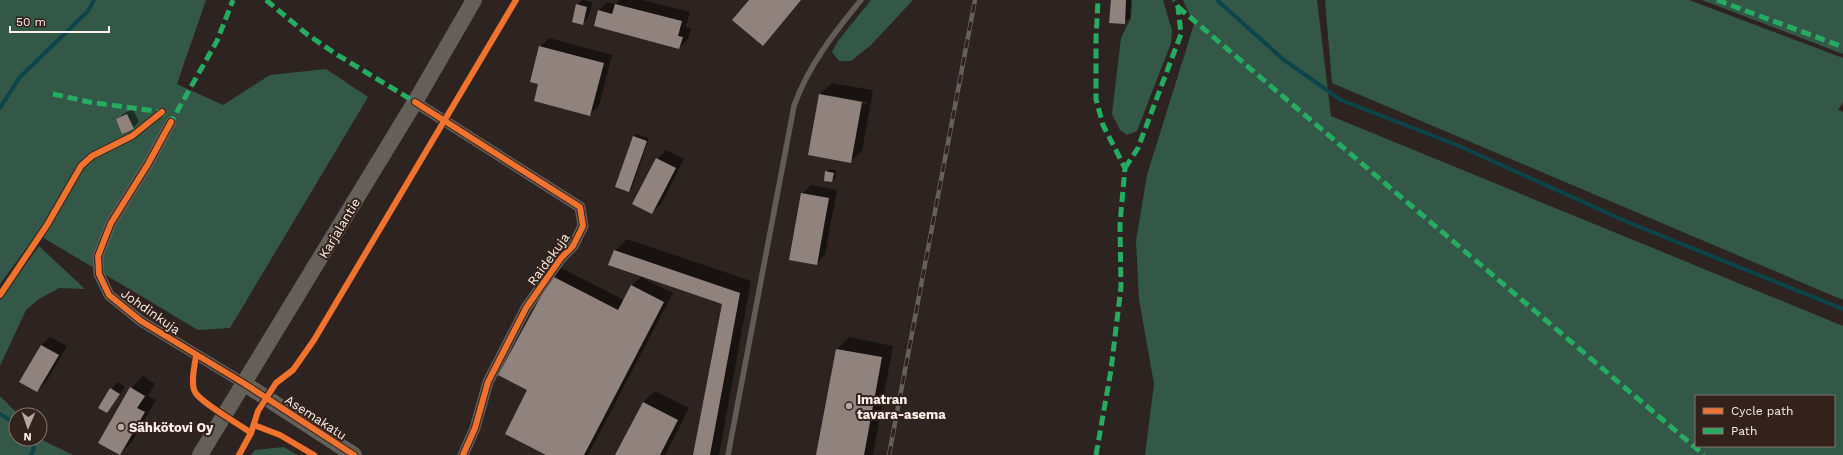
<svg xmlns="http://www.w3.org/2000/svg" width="1843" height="455" font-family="'Work Sans',sans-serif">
<rect width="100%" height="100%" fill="#2d2421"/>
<!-- forest -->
<g fill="#335847" fill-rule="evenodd">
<polygon points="0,0 206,0 177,84 223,105 270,75 326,69 368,97 230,328 198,330 37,234 0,284"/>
<polygon points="871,0 913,0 871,45 851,61 839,61 832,52 838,41"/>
<polygon points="1132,0 1163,0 1172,30 1171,43 1137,131 1127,135 1120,130 1112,114 1121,38 1131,18"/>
<path d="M1183,0H1317L1331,116L1843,326V455H1145L1154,384L1139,299L1136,241L1147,175L1194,24ZM1696,396H1834V446H1696Z"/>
<polygon points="1325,0 1689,0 1843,58 1843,102 1838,110 1843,112 1843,300 1332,83"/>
<polygon points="1702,0 1843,0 1843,54"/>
<polygon points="39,246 85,289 59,288 39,299 26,310 0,366 0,300"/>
<polygon points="0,396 19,415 16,415 16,439 40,439 40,436 44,441 73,455 0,455"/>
<polygon points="284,447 297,455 251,455 255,450"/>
</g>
<!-- shadow -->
<g fill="#0007" fill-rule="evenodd">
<polygon points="582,0 593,2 588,18 582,24 577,5"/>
<polygon points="620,0 643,0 690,12 686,27 691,28 688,39 679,48 598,11 607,2 616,4"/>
<polygon points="1112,0 1131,0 1130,17 1124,23"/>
<polygon points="549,38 612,55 599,106 590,115 540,83 540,47"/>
<path d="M832,83L873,90L862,151L850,162L820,94ZM828,95L867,102V104L828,97Z"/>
<polygon points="133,109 139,122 133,128 117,120 123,114"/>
<polygon points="636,134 649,138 632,188 629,191 634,136"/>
<polygon points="666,150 684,159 661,204 652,213 657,159"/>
<polygon points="829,169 836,170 835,178 832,181 826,172"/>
<polygon points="811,185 837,190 825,255 816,264 802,194"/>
<polygon points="627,239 751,281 719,455 694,455 723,303 615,251"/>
<polygon points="561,268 624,300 632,285 641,277 673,293 588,455 548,455 529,390 552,276"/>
<polygon points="50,337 67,346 46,382 37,391 42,345"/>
<polygon points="849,337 893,346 873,455 817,455 837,349"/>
<polygon points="143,376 155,384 148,396 156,400 132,442 120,454 131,388"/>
<polygon points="117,382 125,387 107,412 99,407"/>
<polygon points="655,391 689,408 665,455 616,455 643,402"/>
</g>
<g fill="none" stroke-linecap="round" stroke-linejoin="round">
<!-- stream -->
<g stroke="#0c444a" stroke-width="4">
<polyline points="1217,0 1284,60 1341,100 1457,145 1630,223 1843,309"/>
<polyline points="0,108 20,77 88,11 94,0"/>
<polyline points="0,414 16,424"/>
<polyline points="31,455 34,448 31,439"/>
</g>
</g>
<!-- building -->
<g fill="#90837e">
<polygon points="749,0 801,0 763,46 732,20"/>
<polygon points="1111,0 1126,0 1125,24 1109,23"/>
<polygon points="576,4 587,7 583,25 572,22"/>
<polygon points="615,4 682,21 678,36 683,37 679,49 594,26 598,10 612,14"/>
<polygon points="539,46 604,63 590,116 534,101 538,84 530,82"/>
<polygon points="819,94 862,102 851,163 808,155"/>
<polygon points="127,114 134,129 122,134 116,119"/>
<polygon points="633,136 647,141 629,192 615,187"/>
<polygon points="656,158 676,168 652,214 632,204"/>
<polygon points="825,171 834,173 832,182 824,181"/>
<polygon points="801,193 829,198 817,265 789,260"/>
<polygon points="614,250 740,293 710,455 693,455 722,304 608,265"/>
<polygon points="552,276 618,310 631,285 664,302 584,455 546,455 505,434 527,390 498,375"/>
<polygon points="41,345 59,355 37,392 19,382"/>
<polygon points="836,349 882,357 864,455 816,455"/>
<polygon points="130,387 145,396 137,408 145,412 120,455 98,443"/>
<polygon points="110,388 120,394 107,413 98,408"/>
<polygon points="643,402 678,420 660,455 615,455"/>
</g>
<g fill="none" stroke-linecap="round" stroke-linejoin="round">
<!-- lane -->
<path stroke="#625c58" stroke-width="5.5" d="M728,455L794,106C808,66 834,33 861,0"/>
<!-- street -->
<g stroke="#625c58" stroke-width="11">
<polyline points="415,102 580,207 583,226 573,246 561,258 526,308 488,382 475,428 463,455"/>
<polyline points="171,122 148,164 111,223 98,256 99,274 109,295 141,321 245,384"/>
</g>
<!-- secondary -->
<g stroke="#645f59" stroke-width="16">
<polyline points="245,384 354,455"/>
<polyline points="200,455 415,102 474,0"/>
</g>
<!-- rail casing -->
<g stroke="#66605c" stroke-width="4.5">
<polyline id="rail" points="889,455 975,0"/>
</g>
<!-- rail -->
<use href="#rail" stroke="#33221b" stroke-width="3" stroke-dasharray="9" stroke-linecap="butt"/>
<!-- quiet -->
<g stroke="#26ab63" stroke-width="5" stroke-dasharray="10 5" stroke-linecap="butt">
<polyline points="266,0 308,35 336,54 415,102"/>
<polyline points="1717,0 1843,47"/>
<polyline points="1178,7 1704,455"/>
<polyline points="53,94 89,102 162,112 171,122 217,41 233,0"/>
<polyline points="1125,168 1138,148 1181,34 1178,7 1174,0"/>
<polyline points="1096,455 1111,370 1121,287 1120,223 1125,168 1103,125 1096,99 1096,39 1098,0"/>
</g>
<!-- cycleway casing -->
<g stroke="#33221b" stroke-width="8">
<g id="cycleway">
<polyline points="415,102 580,207 583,226 573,246 561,258 526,308 488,382 475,428 463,455"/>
<polyline points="171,122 148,164 111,223 98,256 99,274 109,295 141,321 245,384 354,455"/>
<polyline points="0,295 47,225 81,166 92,156 132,136 162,112"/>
<path d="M196,355C195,366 190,382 195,392C201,403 239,424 251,433"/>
<polyline points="254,425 280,435 314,455"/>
<polyline points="239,455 251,433 258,411 276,383 293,370 314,340 516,0"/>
</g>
</g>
<!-- cycleway -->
<use href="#cycleway" stroke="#ef722f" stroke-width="6"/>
</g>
<!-- markers -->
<g fill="#b3a8a4" stroke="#33221b" stroke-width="1.5">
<circle cx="849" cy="406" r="4"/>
<circle cx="121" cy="427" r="4"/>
</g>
<g text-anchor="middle" stroke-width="4" stroke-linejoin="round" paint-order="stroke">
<!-- street labels -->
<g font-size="13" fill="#fbefea" stroke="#33221b">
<text transform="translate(339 228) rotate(-59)" y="5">Karjalantie</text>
<text transform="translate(548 259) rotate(-54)" y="5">Raidekuja</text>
<text transform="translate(151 311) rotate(35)" y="5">Johdinkuja</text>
<text transform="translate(316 417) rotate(33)" y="5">Asemakatu</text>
</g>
<!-- poi labels -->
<g font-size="13" font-weight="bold" fill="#fbefea" stroke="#33221b" text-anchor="start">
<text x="857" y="404">Imatran<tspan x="857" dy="15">tavara-asema</tspan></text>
<text x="129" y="432">Sähkötovi Oy</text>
</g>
</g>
<!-- legend -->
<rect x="1695" y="395" width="140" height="52" fill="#33221b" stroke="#83746e"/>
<rect x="1703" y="408" width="20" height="6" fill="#ef722f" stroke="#83746e"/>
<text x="1731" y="415" font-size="12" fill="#fbefea">Cycle path</text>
<rect x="1703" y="428" width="20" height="6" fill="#26ab63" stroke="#83746e"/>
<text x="1731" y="435" font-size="12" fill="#fbefea">Path</text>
<!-- north arrow -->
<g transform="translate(28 427) rotate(182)"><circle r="19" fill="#33221b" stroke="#83746e"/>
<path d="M0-3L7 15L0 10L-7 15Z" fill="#b3a8a4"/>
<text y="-6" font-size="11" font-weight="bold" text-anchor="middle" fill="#fbefea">N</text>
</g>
<!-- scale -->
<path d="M10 26v6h99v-6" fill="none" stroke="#fbefea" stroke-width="2"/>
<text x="16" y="26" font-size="12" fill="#fbefea" stroke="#33221b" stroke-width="3" paint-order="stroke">50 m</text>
</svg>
